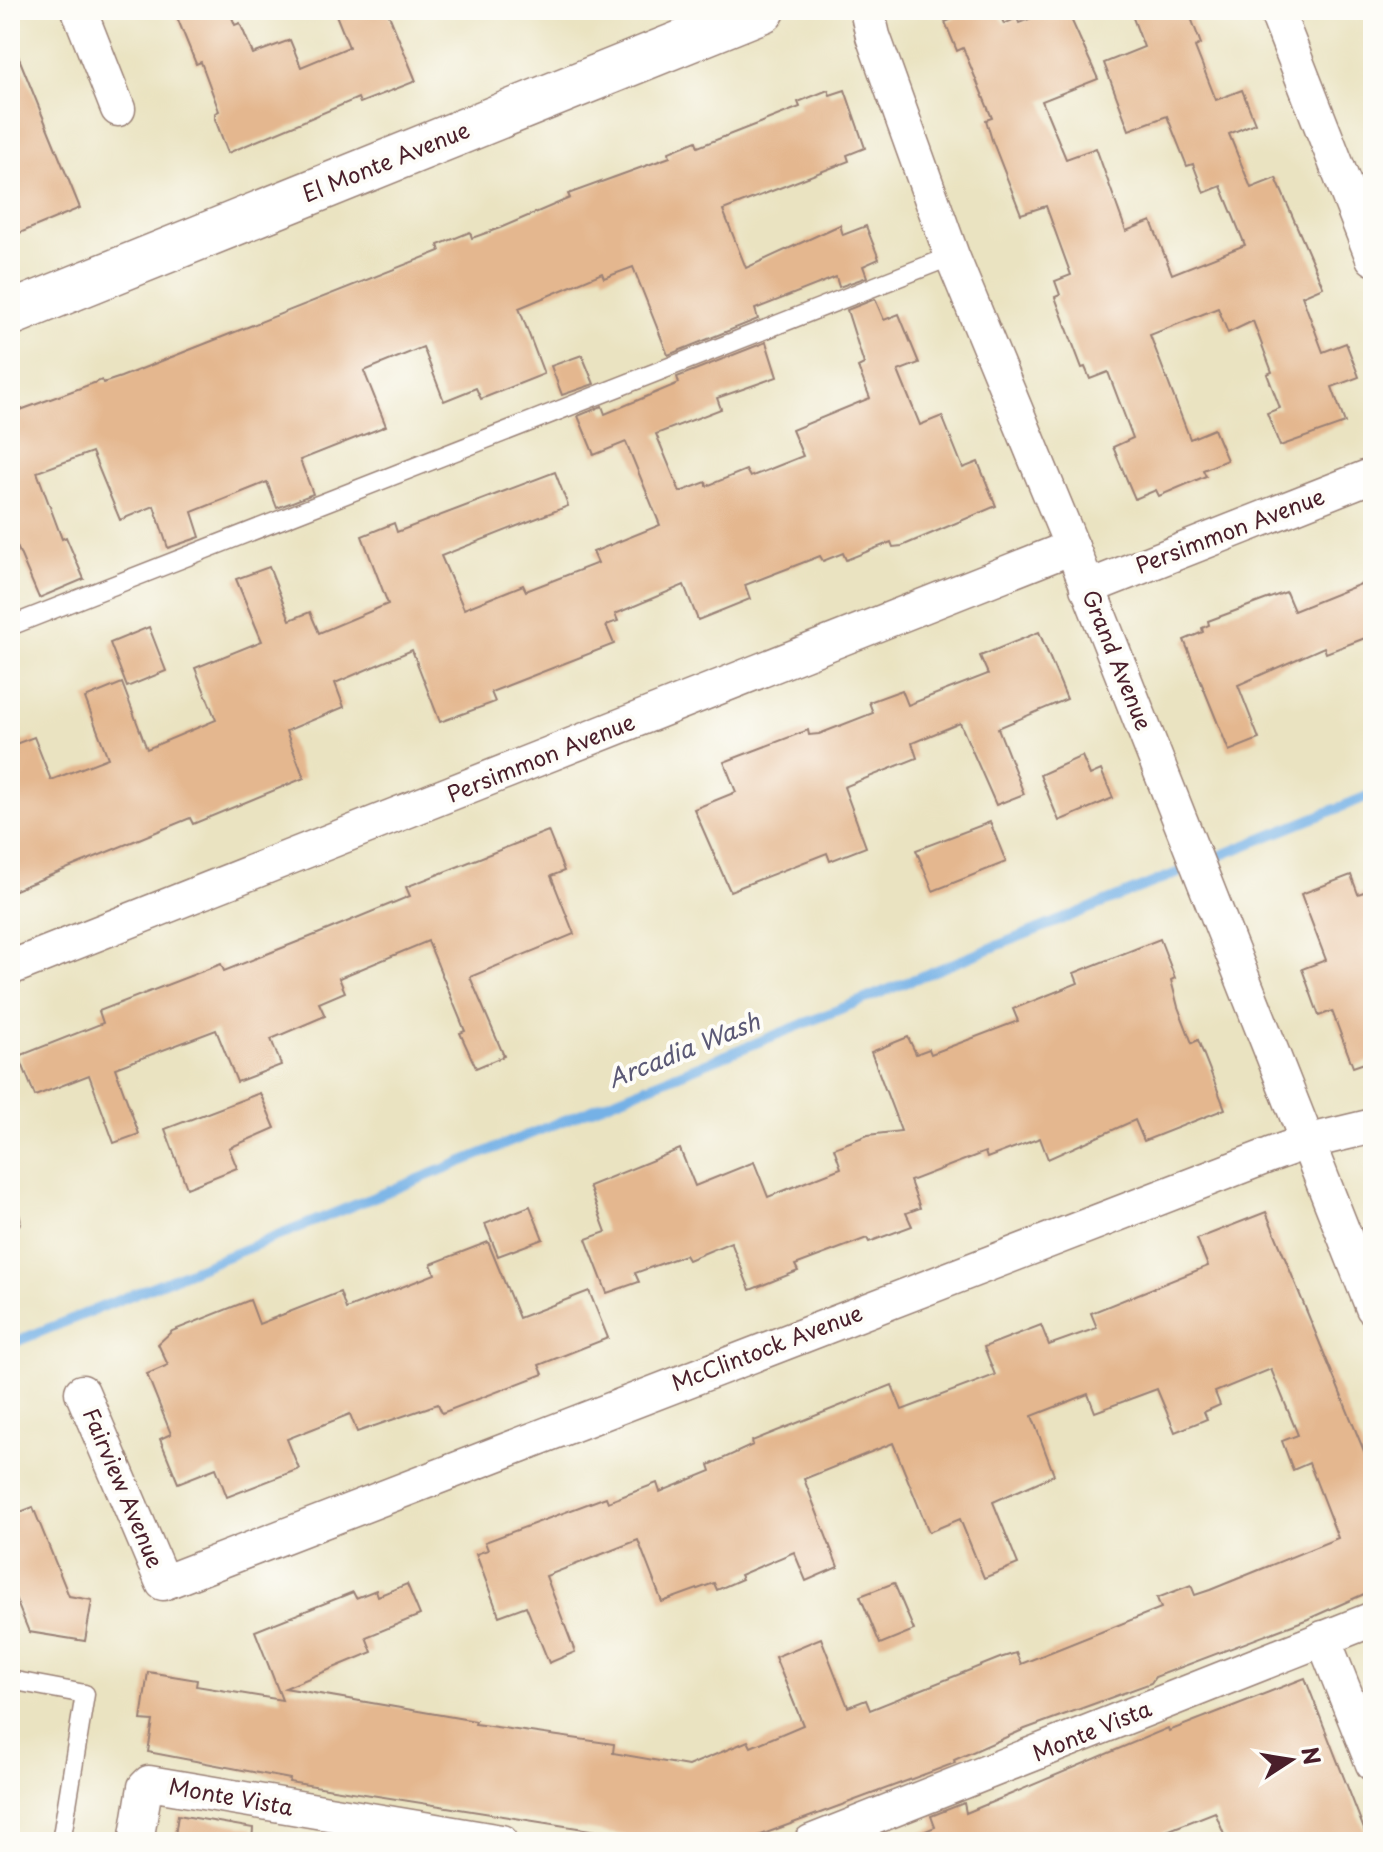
<svg xmlns="http://www.w3.org/2000/svg" width="1383" height="1852" font-family="'Playpen Sans',sans-serif">
<rect width="100%" height="100%" fill="#fdfcf7"/>
<filter id="ink" filterUnits="userSpaceOnUse"><feTurbulence type="fractalNoise" baseFrequency=".0125" numOctaves="2"/><feDisplacementMap in="SourceGraphic" scale="16" xChannelSelector="R" yChannelSelector="G"/><feConvolveMatrix kernelMatrix="1 2 1 2 8 2 1 2 1" color-interpolation-filters="sRGB"/></filter>
<filter id="wash" filterUnits="userSpaceOnUse"><feTurbulence type="fractalNoise" baseFrequency=".006" numOctaves="4" result="noise"/><feDisplacementMap in="SourceGraphic" scale="32" xChannelSelector="R" yChannelSelector="G"/><feGaussianBlur stdDeviation="1.8" result="paint"/><feColorMatrix in="noise" values="0 0 0 0 0 0 0 0 0 0 0 0 0 0 0 0 0 1.4 0 .05"/><feComposite in="paint" operator="in"/></filter>
<g filter="url(#wash)">
<rect width="100%" height="100%" fill="#eae3c1"/>
<g fill="none" stroke-linecap="round" stroke-linejoin="round">
<!-- stream -->
<polyline stroke="#74b1e6" stroke-width="10" points="10,1344 1373,794"/>
</g>
<g id="blocks">
<!-- building -->
<g fill="#e4b78f">
<polygon points="174,10 229,10 235,25 240,23 253,54 290,40 301,67 349,47 334,10 387,10 416,81 360,103 358,98 228,153 215,119 215,113 219,111 201,62 196,64"/>
<polygon points="974,10 998,10 1004,24 1017,18 1019,23 1052,10 1067,10 1098,79 1042,101 1066,159 1096,148 1126,231 1151,221 1172,274 1245,245 1221,186 1204,193 1193,164 1187,166 1167,116 1129,130 1104,63 1144,47 1130,10 1188,10 1201,44 1195,47 1216,100 1242,90 1255,123 1229,134 1251,188 1276,178 1323,287 1302,296 1323,352 1346,343 1359,377 1332,387 1345,423 1280,446 1267,413 1280,408 1267,374 1272,372 1253,321 1228,333 1218,308 1150,335 1190,439 1214,429 1227,460 1203,470 1206,476 1159,496 1156,490 1135,499 1113,447 1133,438 1108,372 1090,379 1085,367 1082,368 1055,297 1060,295 1055,281 1071,275 1046,206 1021,214 992,140 986,120 992,118 963,48 957,51 945,22"/>
<polygon points="12,41 80,208 10,237 10,42"/>
<polygon points="828,90 830,95 845,90 865,148 847,155 849,161 723,210 746,268 840,225 843,235 866,226 879,259 863,266 867,277 839,287 836,277 755,309 758,319 668,355 633,267 604,278 602,273 519,308 544,374 481,399 476,388 444,401 423,347 364,371 386,426 300,460 313,494 277,508 267,482 192,512 200,537 168,548 154,506 120,520 92,452 37,472 62,539 66,537 84,579 39,598 10,530 10,406 15,412 102,380 103,383 121,377 440,251 438,245 470,232 472,238 500,228 570,198 568,194 670,157 669,152 696,141 698,147 800,107 798,102"/>
<polygon points="875,299 884,320 899,314 919,363 898,371 920,425 942,416 963,468 978,462 996,506 902,546 893,547 891,542 846,560 843,553 823,561 820,556 745,585 750,599 698,620 684,585 615,614 618,621 606,625 614,644 491,692 495,702 440,722 412,650 335,683 344,707 286,731 304,778 193,824 190,818 10,892 10,746 34,737 51,780 108,758 85,698 122,683 147,749 216,720 195,668 262,641 236,579 269,567 290,620 310,612 319,633 388,604 362,536 394,523 397,532 555,472 568,506 441,556 464,609 523,585 526,591 598,563 593,552 660,525 626,442 594,455 578,416 602,406 605,414 679,383 677,377 766,342 777,377 717,398 721,409 656,434 680,492 706,482 707,486 746,470 750,477 803,456 792,430 870,398 858,367 864,364 847,310"/>
<polygon points="582,355 594,384 562,395 551,366"/>
<polygon points="1373,579 1373,635 1326,653 1324,647 1238,685 1259,739 1229,751 1184,640 1203,632 1202,628 1209,625 1208,621 1286,592 1294,611"/>
<polygon points="149,627 166,671 127,687 110,643"/>
<polygon points="1039,632 1067,699 998,728 1024,794 996,805 960,723 912,743 917,758 844,787 866,847 830,861 827,853 730,891 694,809 736,792 724,762 808,730 809,735 819,734 873,713 869,702 902,690 908,705 988,674 980,656"/>
<polygon points="1082,756 1090,775 1101,770 1113,798 1059,821 1040,775"/>
<polygon points="990,822 1006,862 933,891 916,850"/>
<polygon points="548,831 564,871 551,876 574,934 470,977 504,1056 476,1068 460,1033 465,1031 428,941 339,978 345,992 319,1003 325,1016 271,1039 281,1065 237,1082 216,1030 115,1068 139,1134 114,1143 89,1075 35,1096 19,1056 103,1023 99,1011 221,964 224,971 320,933 410,896 406,887"/>
<polygon points="1351,875 1358,894 1373,889 1373,1060 1353,1067 1332,1011 1319,1016 1302,969 1326,960 1301,894"/>
<polygon points="1160,939 1175,978 1171,980 1178,1007 1192,1043 1198,1040 1225,1109 1144,1141 1135,1120 1048,1159 1040,1138 987,1158 985,1152 910,1181 920,1208 906,1213 912,1226 869,1242 867,1238 795,1265 798,1271 750,1290 731,1242 688,1260 685,1255 635,1273 639,1282 607,1293 586,1239 606,1232 589,1186 680,1149 695,1186 754,1162 768,1197 841,1168 834,1148 868,1135 901,1131 871,1052 908,1037 916,1054 929,1049 931,1054 1018,1021 1013,1009 1078,983 1074,973"/>
<polygon points="260,1093 275,1128 229,1148 237,1168 187,1188 165,1129"/>
<polygon points="530,1206 543,1239 498,1256 485,1224"/>
<polygon points="1266,1212 1373,1473 1373,1590 1308,1619 1155,1677 1151,1683 1025,1729 954,1760 955,1763 742,1842 640,1842 641,1838 289,1782 290,1779 148,1752 153,1721 141,1720 148,1672 197,1680 196,1686 282,1700 255,1631 353,1592 356,1598 376,1590 378,1596 407,1584 420,1615 366,1637 372,1652 285,1688 476,1721 475,1724 614,1744 613,1753 688,1766 748,1741 751,1747 803,1725 775,1657 821,1638 848,1707 866,1700 870,1710 1000,1658 1016,1653 1021,1664 1161,1608 1157,1598 1191,1585 1195,1595 1210,1590 1338,1538 1309,1463 1293,1470 1282,1441 1298,1435 1271,1369 1215,1392 1220,1405 1204,1412 1207,1419 1175,1432 1157,1389 1095,1412 1088,1394 1032,1416 1054,1475 993,1502 1018,1564 984,1578 960,1519 929,1532 893,1443 804,1479 838,1567 806,1581 794,1552 740,1575 742,1579 717,1590 714,1583 662,1602 638,1540 546,1576 575,1652 549,1663 526,1606 499,1616 476,1554 488,1550 485,1542 606,1497 608,1502 657,1483 660,1492 711,1471 709,1465 753,1445 752,1441 892,1385 902,1410 995,1375 984,1347 1041,1325 1049,1345 1097,1328 1091,1313 1208,1266 1197,1239"/>
<polygon points="488,1242 519,1318 589,1291 608,1338 539,1365 543,1374 442,1413 438,1404 357,1432 350,1414 287,1439 299,1469 227,1497 216,1468 178,1483 160,1439 171,1434 147,1374 168,1365 158,1344 172,1331 250,1300 259,1324 340,1292 346,1309 435,1274 431,1264"/>
<polygon points="33,1507 69,1596 92,1600 85,1641 29,1632 10,1585 10,1516"/>
<polygon points="894,1583 914,1630 880,1644 860,1596"/>
<polygon points="1305,1678 1369,1842 1227,1842 1215,1812 1139,1842 900,1842 935,1827 931,1816 964,1803 966,1813 1168,1728 1169,1731"/>
<polygon points="178,1815 253,1828 252,1842 174,1842"/>
</g>
</g>
</g>
<g filter="url(#ink)">
<use href="#blocks" fill-opacity="0" stroke="#9a8176" stroke-width="2"/>
<g fill="none" stroke-linecap="round" stroke-linejoin="round">
<!-- lane casing -->
<g stroke="#9a8176" stroke-width="21">
<g id="lane">
<polyline points="10,626 952,256"/>
<polyline points="10,1217 11,1220"/>
<polyline points="10,1680 85,1694 61,1842"/>
</g>
</g>
<!-- street casing -->
<g stroke="#9a8176" stroke-width="37">
<g id="street">
<polyline points="79,10 118,109"/>
<polyline points="867,10 873,36 952,256 1072,547 1373,1308"/>
<polyline points="1276,10 1373,258"/>
<polyline points="1087,588 1373,475"/>
<polyline points="10,968 1072,547"/>
<polyline points="82,1392 163,1583 1270,1155 1306,1142 1373,1126"/>
<polyline points="1323,1638 1373,1764"/>
<polyline points="136,1842 145,1787 149,1783 501,1842"/>
<polyline points="811,1842 1373,1619"/>
</g>
</g>
<!-- secondary casing -->
<g stroke="#9a8176" stroke-width="47">
<polyline id="secondary" points="10,314 763,10"/>
</g>
<!-- lane -->
<use href="#lane" stroke="#fff" stroke-width="18"/>
<!-- street -->
<use href="#street" stroke="#fff" stroke-width="34"/>
<!-- secondary -->
<use href="#secondary" stroke="#fff" stroke-width="44"/>
</g>
</g>
<g text-anchor="middle" stroke-width="8" stroke-linejoin="round" paint-order="stroke">
<!-- street labels -->
<g font-size="22" fill="#4a1f2b" stroke="#fdfcf7">
<text transform="translate(386 162) rotate(-22)" y="8">El Monte Avenue</text>
<text transform="translate(1230 531) rotate(-21)" y="8">Persimmon Avenue</text>
<text transform="translate(1117 660) rotate(68)" y="8">Grand Avenue</text>
<text transform="translate(541 758) rotate(-22)" y="8">Persimmon Avenue</text>
<text transform="translate(767 1348) rotate(-21)" y="8">McClintock Avenue</text>
<text transform="translate(123 1488) rotate(67)" y="8">Fairview Avenue</text>
<text transform="translate(1092 1731) rotate(-22)" y="8">Monte Vista</text>
<text transform="translate(231 1797) rotate(10)" y="8">Monte Vista</text>
</g>
<!-- water labels -->
<g font-size="24" font-style="italic" fill="#5b5976" stroke="#fdfcf7">
<text transform="translate(684 1051) rotate(-22)" y="8">Arcadia Wash</text>
</g>
</g>
<!-- margin -->
<rect width="1383" height="1852" fill="none" stroke="#fdfcf7" stroke-width="40"/>
<!-- north arrow -->
<g transform="translate(1291 1760) rotate(78)" stroke="#fdfcf7" stroke-width="6" paint-order="stroke">
<path d="M0-6L14 30L0 20L-14 30Z" fill="#4a1f2b"/>
<text y="-12" font-size="22" font-weight="bold" text-anchor="middle" fill="#4a1f2b">N</text>
</g>
</svg>
